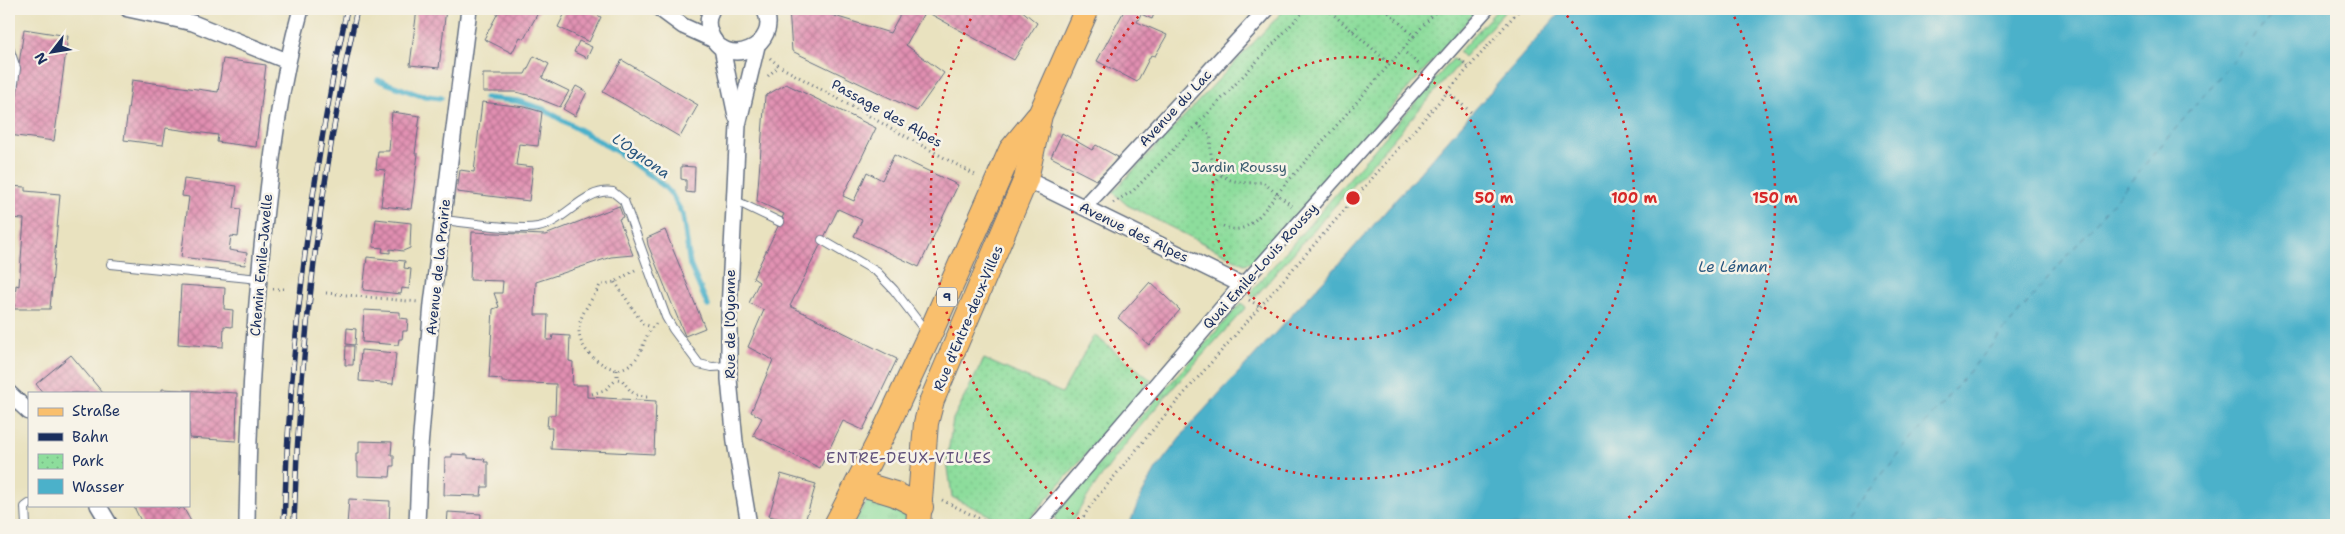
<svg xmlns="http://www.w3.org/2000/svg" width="2345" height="534" font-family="'Shantell Sans',sans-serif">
<defs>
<pattern id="grass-tufts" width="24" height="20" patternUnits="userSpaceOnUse" patternTransform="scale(1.25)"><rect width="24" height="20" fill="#8ddd9c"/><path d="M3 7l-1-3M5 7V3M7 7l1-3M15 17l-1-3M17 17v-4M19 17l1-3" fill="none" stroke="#79be89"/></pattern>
<pattern id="park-dots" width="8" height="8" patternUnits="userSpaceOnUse" patternTransform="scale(1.25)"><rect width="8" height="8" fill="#8ddd9c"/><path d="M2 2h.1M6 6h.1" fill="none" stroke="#79be89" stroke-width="1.8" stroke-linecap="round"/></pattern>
<pattern id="building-cross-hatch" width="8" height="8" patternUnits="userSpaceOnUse" patternTransform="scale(1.25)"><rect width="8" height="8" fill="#e18fb1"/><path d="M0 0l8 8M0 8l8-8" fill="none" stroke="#b67593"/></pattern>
</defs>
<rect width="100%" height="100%" fill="#f7f3e8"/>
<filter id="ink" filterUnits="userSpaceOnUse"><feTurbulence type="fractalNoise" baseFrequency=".02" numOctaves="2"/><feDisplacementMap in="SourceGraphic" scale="10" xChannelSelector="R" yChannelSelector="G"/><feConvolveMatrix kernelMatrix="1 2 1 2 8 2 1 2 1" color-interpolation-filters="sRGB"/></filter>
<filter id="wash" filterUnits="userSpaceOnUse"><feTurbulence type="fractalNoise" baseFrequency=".0096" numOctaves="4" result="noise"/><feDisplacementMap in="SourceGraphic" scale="20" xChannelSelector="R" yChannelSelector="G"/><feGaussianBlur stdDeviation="1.12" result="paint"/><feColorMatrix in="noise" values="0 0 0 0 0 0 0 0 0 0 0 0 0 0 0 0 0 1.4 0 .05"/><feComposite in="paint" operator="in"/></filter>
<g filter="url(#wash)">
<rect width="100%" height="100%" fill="#e9e2bf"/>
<!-- grass -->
<g fill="url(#grass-tufts)" stroke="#54867d">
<polygon points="1498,9 1507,9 1464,57 1459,52"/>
<polygon points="1453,59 1459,64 1254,298 1249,294"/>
<path d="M1241,303L1246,307C1184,377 1117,444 1070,525H1059L1056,522L1055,516L1058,511Z"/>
<path d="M870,498C885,503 909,505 907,525H851Z"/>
</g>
<!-- park -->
<g fill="url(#park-dots)" stroke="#54867d">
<polygon points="1285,9 1478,9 1256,261 1244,264 1127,205 1113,192"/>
<polygon points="1094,335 1151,380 1024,525 1009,525 952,497 947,460 953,419 984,359 1062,393"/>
</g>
<!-- water -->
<polygon fill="#4bb1ca" stroke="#337094" points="1563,9 2336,9 2336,525 1129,525 1141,496 1156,469 1191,424 1349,253"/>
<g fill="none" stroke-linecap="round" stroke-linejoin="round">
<!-- stream -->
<g stroke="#4bb1ca" stroke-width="5.5">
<polyline points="378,80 419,95 441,98"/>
<polyline points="485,98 517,101 543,109 618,152 664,186 672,195 683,215 690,265 708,306"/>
</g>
<!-- ferry -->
<polyline stroke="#29567e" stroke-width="1" stroke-dasharray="6 5" stroke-linecap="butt" points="1839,525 2277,9"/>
</g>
<g id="blocks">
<!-- building -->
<g fill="url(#building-cross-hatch)">
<polygon points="417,9 446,9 439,68 410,65"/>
<polygon points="495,9 540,9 524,39 520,37 512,53 484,39 499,11"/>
<polygon points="567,9 584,9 601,17 589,42 558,27"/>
<polygon points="789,9 827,9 825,13 890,33 903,9 1020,9 1037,23 1014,60 925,11 906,45 944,73 917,111 792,51"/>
<polygon points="1125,9 1156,9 1152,19 1141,14 1137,22 1167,35 1155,56 1151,55 1137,82 1097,61"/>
<polygon points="24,29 68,36 54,141 9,135"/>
<polygon points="579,41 592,47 587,58 574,52"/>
<polygon points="534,56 549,64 542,78 569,91 560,107 532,96 516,92 483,92 483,74 525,74"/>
<polygon points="223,59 266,65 256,147 217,142 218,135 166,128 163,145 124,140 132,80 218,92"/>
<polygon points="622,60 698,105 680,137 603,92"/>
<polygon points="786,84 876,128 843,196 854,201 867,172 882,180 894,155 958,185 919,267 854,236 862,220 838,209 790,306 897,359 863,430 843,421 820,468 753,435 762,418 751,412 773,360 748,347 764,310 749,303 759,282 753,278 784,214 757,201 765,96"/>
<polygon points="576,86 587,92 575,116 563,109"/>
<polygon points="482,102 525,107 542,112 538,146 519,144 516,165 533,167 529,201 457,192 460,170 474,172"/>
<polygon points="392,112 420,116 415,154 418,154 411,209 381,206 385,170 376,169 378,151 389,151"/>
<polygon points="1062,133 1092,150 1096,145 1118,157 1110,167 1096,180 1051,157"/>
<polygon points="681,166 695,167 694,193 686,192 686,180 681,179"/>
<polygon points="184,179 237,186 234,208 241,209 238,237 231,236 229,250 247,253 245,265 181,257 189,197 182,196"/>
<polygon points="9,186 25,187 25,191 60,194 50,309 14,309 16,285 19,286 24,219 9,218"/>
<polygon points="619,206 623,217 619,219 633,255 611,257 536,282 535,315 548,315 547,340 552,340 553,335 570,336 569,361 573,362 572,385 587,385 587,397 656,401 654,454 551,449 552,428 547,428 548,415 555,415 556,384 502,382 502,379 489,378 493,309 499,307 494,293 502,293 503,281 470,280 472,232 545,235"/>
<polygon points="376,219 411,223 410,248 403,251 390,249 390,253 382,252 383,248 373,247"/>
<polygon points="665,230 705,328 685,336 648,245 647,238"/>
<polygon points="367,257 405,261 404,268 411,269 409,289 402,288 401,294 363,290"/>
<polygon points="1150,282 1180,310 1149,345 1118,318"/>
<polygon points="181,285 225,288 224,309 233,310 232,327 224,326 223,347 178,344"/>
<polygon points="364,310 400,312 400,318 408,319 407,331 403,331 402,339 399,339 398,345 362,342"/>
<polygon points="347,328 356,329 355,345 346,344"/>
<polygon points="346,346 354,346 353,365 345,365"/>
<polygon points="361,350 396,353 393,384 359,381"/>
<polygon points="71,355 103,393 43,393 36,384"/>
<polygon points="162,389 237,393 236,441 189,438 189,393 162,393"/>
<polygon points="359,441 392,442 391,455 394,455 394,466 391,466 390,477 358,476 358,462 356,462 356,453 359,453"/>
<polygon points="452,454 468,455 468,458 485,459 484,462 488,462 488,487 482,487 481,496 444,495 445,457 452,457"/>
<polygon points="781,474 816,484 804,525 769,516"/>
<polygon points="349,499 390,501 389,525 347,525"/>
<polygon points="133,505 176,505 178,510 183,507 193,525 143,525"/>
<polygon points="448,512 481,514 480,525 447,525"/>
</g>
</g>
</g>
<g filter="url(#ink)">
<use href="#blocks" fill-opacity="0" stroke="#636e80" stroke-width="1"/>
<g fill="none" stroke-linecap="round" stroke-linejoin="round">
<!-- service casing -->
<g stroke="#636e80" stroke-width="10">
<g id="service">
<polyline points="9,48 16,68 10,113"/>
<polyline points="734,200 780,222"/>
<path d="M442,220C467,222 516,231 538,227C565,222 585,187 613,192L624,201L666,317L673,329L699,364L712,367L729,366"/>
<polyline points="822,240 877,272 894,290 927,333"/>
<polyline points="111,264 259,279"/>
<polyline points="26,525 25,507 29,504"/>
</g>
</g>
<!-- pedestrian casing -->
<g stroke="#636e80" stroke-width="14">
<polyline id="pedestrian" points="1242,285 1488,9"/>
</g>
<!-- minor casing -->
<g stroke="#636e80" stroke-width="18">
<g id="minor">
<polyline points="128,9 193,23 287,61"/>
<polyline points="660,9 683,26 714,40"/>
<path d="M712,9C708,16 707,24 710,32C723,72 784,45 764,9"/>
<polyline points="722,48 736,116"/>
<polyline points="1026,179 1242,285 1036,525"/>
<polyline points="1084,207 1267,9"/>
<polyline points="9,393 29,412"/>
<polyline points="98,505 110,525"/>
<path d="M247,525C248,429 253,333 263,237C271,160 280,84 301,9"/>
<polyline points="417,525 420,447 432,304 469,9"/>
<polyline points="749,525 735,442 729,379 729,311 738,125 757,46"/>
</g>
</g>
<!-- primary casing -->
<g stroke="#636e80" stroke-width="26">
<g id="primary">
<polyline points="859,483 895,494 921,507"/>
<polyline points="836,525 886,428 929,336 1011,150 1037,118"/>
<polyline points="918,525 926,423 932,400 1026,179 1040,115 1087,9"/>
</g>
</g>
<!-- path -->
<g stroke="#636e80" stroke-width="3" stroke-dasharray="1 4" stroke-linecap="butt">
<polyline points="1327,9 1390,64"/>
<polyline points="1385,9 1414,36 1402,50"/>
<polyline points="1353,31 1357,27"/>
<polyline points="1414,36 1438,9"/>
<polyline points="770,58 779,66 977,176"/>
<polyline points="1460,59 1469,67"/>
<polyline points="768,76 779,66"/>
<polyline points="1447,92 1472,113"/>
<polyline points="1214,184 1221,176"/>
<polyline points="1113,203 1134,190 1198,124"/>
<polyline points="1292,206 1277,194 1402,50 1420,65"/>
<path d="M1223,226C1248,239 1263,210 1277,194L1263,182C1227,186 1207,175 1211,136L1198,124L1306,9"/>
<path d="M635,270L615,282L600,285C595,296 585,307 581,319C572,344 595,364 617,370C648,362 639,336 657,323"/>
<polyline points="615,282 643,324 652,327"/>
<polyline points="273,289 285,289"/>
<polyline points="326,293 418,302"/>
<polyline points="1249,300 1259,306"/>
<path d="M617,370V379L622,380C630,390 633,397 648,397"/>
<polyline points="592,394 605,390 617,379"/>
<polyline points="942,500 992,525"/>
<polyline points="1078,525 1093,502 1161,420 1520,9"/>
</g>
<!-- service -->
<use href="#service" stroke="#fff" stroke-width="8"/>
<!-- pedestrian -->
<use href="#pedestrian" stroke="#fff" stroke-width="11"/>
<!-- minor -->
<use href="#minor" stroke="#fff" stroke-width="15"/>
<!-- primary -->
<use href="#primary" stroke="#f9bf6d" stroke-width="24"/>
<!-- rail casing -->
<g stroke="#1b2f5e" stroke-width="5.5">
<g id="rail">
<path d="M284,525C289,351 310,179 347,9"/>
<path d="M294,525C299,352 320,179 357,9"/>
</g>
</g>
<!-- rail -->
<use href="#rail" stroke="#f7f3e8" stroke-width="4" stroke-dasharray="11" stroke-linecap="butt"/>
</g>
</g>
<!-- distance rings -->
<g fill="none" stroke="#d62828" stroke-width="2.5" stroke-dasharray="2.5 5">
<circle cx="1353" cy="198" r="141"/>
<path d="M1562 10A281 281 0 1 1 1144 10"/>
<path d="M1085 524A422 422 0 0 1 975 10M1731 10A422 422 0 0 1 1621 524"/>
</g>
<g text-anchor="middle" stroke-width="5" stroke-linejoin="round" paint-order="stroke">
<!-- shield labels -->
<rect fill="#f7f3e8" stroke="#5d6a87" stroke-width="1" x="937" y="287.5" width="20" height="19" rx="4"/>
<g font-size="12" font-weight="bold" fill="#1b2f5e">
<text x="947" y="301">9</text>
</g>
<!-- street labels -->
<g font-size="14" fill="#1b2f5e" stroke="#f7f3e8">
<text transform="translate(1175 108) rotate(-47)" y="5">Avenue du Lac</text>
<text transform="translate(887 113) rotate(29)" y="5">Passage des Alpes</text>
<text transform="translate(1134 232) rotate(26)" y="5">Avenue des Alpes</text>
<text transform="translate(261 265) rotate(-85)" y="5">Chemin Emile-Javelle</text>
<text transform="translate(1260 266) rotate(-48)" y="5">Quai Emile-Louis Roussy</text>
<text transform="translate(438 267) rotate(-84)" y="5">Avenue de la Prairie</text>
<text transform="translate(968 318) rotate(-67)" y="5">Rue d'Entre-deux-Villes</text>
<text transform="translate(730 324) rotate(-90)" y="5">Rue de l'Oyonne</text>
</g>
<!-- park labels -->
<g font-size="14" fill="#385a6e" stroke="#f7f3e8">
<text x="1239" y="172">Jardin Roussy</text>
</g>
<!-- water labels -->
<g font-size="15" font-style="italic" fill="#29567e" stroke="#f7f3e8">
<text transform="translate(641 156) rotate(35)" y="5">L'Ognona</text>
<text x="1733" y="272">Le Léman</text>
</g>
<!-- neighbourhood labels -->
<g font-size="15" letter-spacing="1" fill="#60517b" stroke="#f7f3e8">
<text x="909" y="463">ENTRE-DEUX-VILLES</text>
</g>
</g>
<circle cx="1353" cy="198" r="8" fill="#d62828" stroke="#f7f3e8" stroke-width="2.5"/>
<g font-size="15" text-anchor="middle" font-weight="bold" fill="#d62828" stroke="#f7f3e8" stroke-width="5" stroke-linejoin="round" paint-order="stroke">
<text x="1494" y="203">50 m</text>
<text x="1634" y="203">100 m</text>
<text x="1775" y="203">150 m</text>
</g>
<!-- margin -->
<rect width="2345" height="534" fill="none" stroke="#f7f3e8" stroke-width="30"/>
<!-- legend -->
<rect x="28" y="392" width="162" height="115" fill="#f7f3e8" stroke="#9fa5b1"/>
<rect x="38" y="408" width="25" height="8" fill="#f9bf6d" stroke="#9fa5b1"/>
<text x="72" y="416" font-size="15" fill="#1b2f5e">Straße</text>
<rect x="38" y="433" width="25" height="8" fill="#1b2f5e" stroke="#9fa5b1"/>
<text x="72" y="442" font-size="15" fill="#1b2f5e">Bahn</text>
<rect x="38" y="454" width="25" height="15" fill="url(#park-dots)" stroke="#9fa5b1"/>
<text x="72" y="466" font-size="15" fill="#1b2f5e">Park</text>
<rect x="38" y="479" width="25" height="15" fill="#4bb1ca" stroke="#9fa5b1"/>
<text x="72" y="492" font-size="15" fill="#1b2f5e">Wasser</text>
<!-- north arrow -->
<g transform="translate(52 52) rotate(239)" stroke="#f7f3e8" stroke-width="4" paint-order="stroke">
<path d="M0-4L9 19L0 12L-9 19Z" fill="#1b2f5e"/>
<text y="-8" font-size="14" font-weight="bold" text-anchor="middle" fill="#1b2f5e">N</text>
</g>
</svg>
